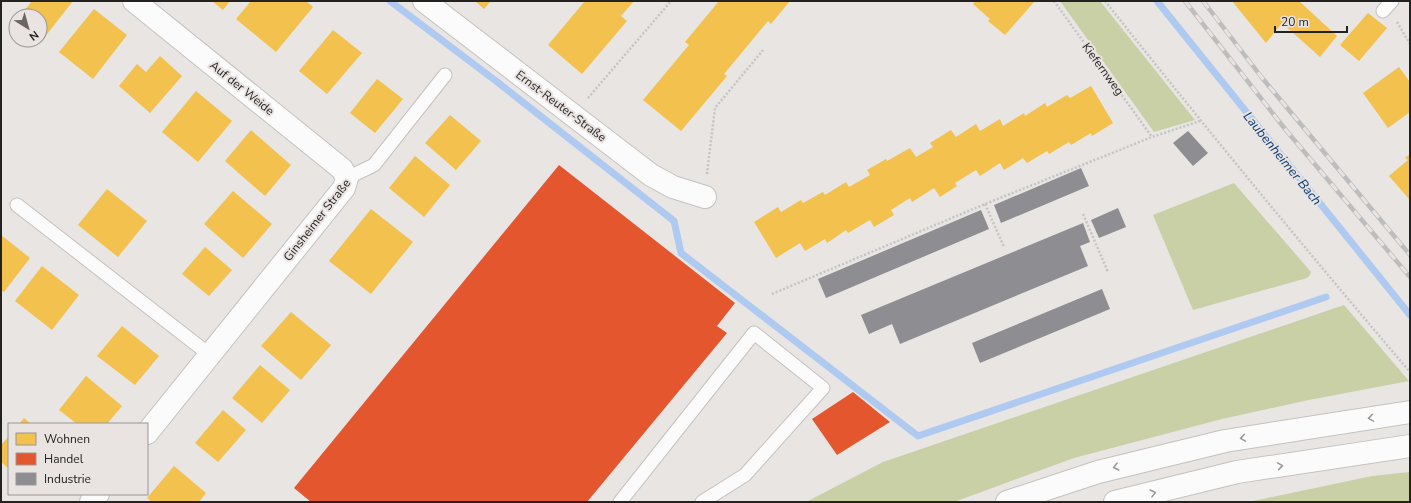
<svg xmlns="http://www.w3.org/2000/svg" width="1411" height="503" font-family="'Nunito Sans',sans-serif">
<rect width="100%" height="100%" fill="#e8e5e3"/>
<!-- green -->
<g fill="#c9d0a6">
<polygon points="1060,1 1100,1 1195,120 1154,132"/>
<polygon points="1234,183 1311,272 1310,275 1307,278 1193,310 1153,215"/>
<polygon points="1344,305 1409,381 1309,400 1222,419 1074,458 954,502 806,502 883,462"/>
<polygon points="1410,472 1410,502 1248,502 1372,476"/>
</g>
<!-- homes -->
<g fill="#f2c14e">
<polygon points="32,1 73,1 44,38 40,34 40,16 20,16"/>
<polygon points="212,1 230,1 223,10"/>
<polygon points="251,1 306,1 313,7 276,52 236,19"/>
<polygon points="475,1 491,1 484,9"/>
<polygon points="585,1 634,1 621,16 627,21 582,74 548,45"/>
<polygon points="719,1 790,1 771,24 768,21 724,74 727,76 681,131 643,100 689,45 685,42"/>
<polygon points="975,1 1035,1 1005,35 988,21 990,19 973,4"/>
<polygon points="1232,1 1299,1 1337,36 1320,57 1282,23 1266,43"/>
<polygon points="94,9 127,35 93,79 59,52"/>
<polygon points="1368,13 1387,28 1359,61 1340,45"/>
<polygon points="333,30 362,53 327,94 299,71"/>
<polygon points="160,56 182,76 150,113 119,86 137,64 146,72"/>
<polygon points="1399,67 1410,82 1410,112 1388,128 1363,93"/>
<polygon points="377,79 403,99 375,133 350,113"/>
<polygon points="1091,86 1113,123 1092,136 1091,133 1071,145 1069,142 1049,154 1047,151 1027,163 1023,158 1004,170 1000,163 980,176 976,170 955,183 957,186 940,197 934,188 912,202 910,198 891,210 894,215 874,227 870,220 848,233 846,230 827,243 825,239 805,251 800,243 776,258 754,222 778,207 781,212 801,200 803,203 823,192 825,195 846,182 849,187 870,175 867,170 886,159 887,161 910,148 916,157 933,147 930,143 951,130 956,137 976,124 980,131 1000,119 1003,126 1024,113 1025,116 1045,103 1047,107 1067,95 1070,98"/>
<polygon points="196,91 232,121 198,162 162,132"/>
<polygon points="450,115 481,141 456,170 425,143"/>
<polygon points="251,130 291,165 265,196 225,161"/>
<polygon points="1410,154 1410,200 1389,176 1408,160 1405,158"/>
<polygon points="415,156 450,185 424,217 389,188"/>
<polygon points="107,189 147,221 118,257 78,225"/>
<polygon points="233,191 272,224 243,258 204,224"/>
<polygon points="371,209 413,242 371,294 329,261"/>
<polygon points="1,235 30,258 4,292 1,290"/>
<polygon points="205,247 232,270 209,296 182,274"/>
<polygon points="42,266 79,295 52,330 15,301"/>
<polygon points="291,312 331,345 301,380 261,346"/>
<polygon points="122,326 159,356 135,385 97,356"/>
<polygon points="260,365 290,390 262,423 232,398"/>
<polygon points="86,376 122,406 107,424 77,424 59,410"/>
<polygon points="223,410 246,430 218,462 195,443"/>
<polygon points="24,418 31,424 19,424"/>
<polygon points="9,436 9,469 1,462 1,445"/>
<polygon points="174,466 206,493 199,502 152,502 147,498"/>
</g>
<!-- shops -->
<g fill="#e4572e">
<polygon points="559,165 735,303 717,326 727,333 587,502 311,502 294,488"/>
<polygon points="853,392 890,422 837,455 812,419"/>
</g>
<!-- industry -->
<g fill="#8d8d92">
<polygon points="1188,131 1208,153 1193,166 1173,143"/>
<polygon points="1081,168 1089,186 1001,223 994,205"/>
<polygon points="1118,208 1126,227 1099,238 1091,220"/>
<polygon points="981,210 989,229 826,298 818,279"/>
<polygon points="1083,223 1090,242 1080,246 1088,266 900,344 892,324 869,334 861,315"/>
<polygon points="1102,289 1110,309 980,363 972,343"/>
</g>
<g fill="none" stroke-linecap="round" stroke-linejoin="round">
<!-- stream -->
<g stroke="#afcaf0" stroke-width="7">
<polyline points="390,1 496,81 674,221 681,253 918,436 1326,297"/>
<polyline points="1157,1 1410,315"/>
</g>
<!-- service casing -->
<g stroke="#c4c1c0" stroke-width="15">
<g id="service">
<polyline points="1383,11 1392,1"/>
<polyline points="347,178 374,165 445,75"/>
<polyline points="17,205 210,355"/>
<polyline points="620,502 754,333 823,388 745,475 702,502"/>
</g>
</g>
<!-- minor casing -->
<g stroke="#c4c1c0" stroke-width="24">
<g id="minor">
<polyline points="134,1 342,169 347,178 344,188 147,433"/>
<polyline points="424,1 651,175 673,187 705,197"/>
<polyline points="91,502 98,494"/>
</g>
</g>
<!-- trunk casing -->
<g stroke="#c4c1c0" stroke-width="24">
<g id="trunk">
<polyline points="1007,502 1098,472 1225,441 1410,412"/>
<polyline points="1115,502 1237,472 1410,446"/>
</g>
</g>
<!-- path -->
<g stroke="#c5c4c4" stroke-width="2.5" stroke-dasharray="2 2" stroke-linecap="butt">
<polyline points="1054,1 1152,137"/>
<path d="M1105,1C1205,127 1306,250 1410,372"/>
<polyline points="1397,22 1410,44"/>
<polyline points="588,98 671,1"/>
<polyline points="707,174 715,108 763,50"/>
<polyline points="985,204 1004,247"/>
<polyline points="1083,214 1108,272"/>
<polyline points="772,294 985,204 1152,137 1200,121"/>
</g>
<!-- service -->
<use href="#service" stroke="#fcfbfb" stroke-width="13"/>
<!-- minor -->
<use href="#minor" stroke="#fcfbfb" stroke-width="22"/>
<!-- trunk -->
<use href="#trunk" stroke="#fcfbfb" stroke-width="22"/>
<!-- rail casing -->
<g stroke="#bebdbd" stroke-width="4.5">
<g id="rail">
<polyline points="1185,1 1285,129 1410,277"/>
<polyline points="1203,1 1263,79 1410,255"/>
</g>
</g>
<!-- rail -->
<use href="#rail" stroke="#e9e4e2" stroke-width="3" stroke-dasharray="9" stroke-linecap="butt"/>
</g>
<!-- one-way arrows -->
<defs><path id="oneway-chevron" d="M-2-3.5L2.5 0L-2 3.5" fill="none" stroke-width="1.6" stroke-linecap="round" stroke-linejoin="round"/></defs>
<g stroke="#9a9999">
<use href="#oneway-chevron" transform="translate(1371 418) rotate(171)"/>
<use href="#oneway-chevron" transform="translate(1243 438) rotate(171)"/>
<use href="#oneway-chevron" transform="translate(1280 466) rotate(-9)"/>
<use href="#oneway-chevron" transform="translate(1116 467) rotate(166)"/>
<use href="#oneway-chevron" transform="translate(1153 493) rotate(-14)"/>
</g>
<g text-anchor="middle" stroke-width="4" stroke-linejoin="round" paint-order="stroke">
<!-- street labels -->
<g font-size="12" fill="#232221" stroke="#e9e4e2">
<text transform="translate(1103 69) rotate(54)" y="4">Kiefernweg</text>
<text transform="translate(242 88) rotate(39)" y="4">Auf der Weide</text>
<text transform="translate(561 106) rotate(37)" y="4">Ernst-Reuter-Straße</text>
<text transform="translate(317 220) rotate(-52)" y="4">Ginsheimer Straße</text>
</g>
<!-- water labels -->
<g font-size="13" font-style="italic" fill="#063974" stroke="#e9e4e2">
<text transform="translate(1283 158) rotate(51)" y="5">Laubenheimer Bach</text>
</g>
</g>
<!-- border -->
<rect width="1411" height="503" fill="none" stroke="#232221" stroke-width="4"/>
<!-- legend -->
<rect x="8" y="423" width="140" height="72" fill="#e9e4e2" stroke="#9a9695"/>
<rect x="16" y="433" width="20" height="12" fill="#f2c14e" stroke="#9a9695"/>
<text x="44" y="443" font-size="12" fill="#232221">Wohnen</text>
<rect x="16" y="453" width="20" height="12" fill="#e4572e" stroke="#9a9695"/>
<text x="44" y="463" font-size="12" fill="#232221">Handel</text>
<rect x="16" y="473" width="20" height="12" fill="#8d8d92" stroke="#9a9695"/>
<text x="44" y="483" font-size="12" fill="#232221">Industrie</text>
<!-- north arrow -->
<g transform="translate(28 28) rotate(143)"><circle r="19" fill="#e9e4e2" stroke="#9a9695"/>
<path d="M0-3L7 15L0 10L-7 15Z" fill="#686665"/>
<text y="-6" font-size="11" font-weight="bold" text-anchor="middle" fill="#232221">N</text>
</g>
<!-- scale -->
<path d="M1275 26v6h72v-6" fill="none" stroke="#232221" stroke-width="2"/>
<text x="1281" y="26" font-size="12" fill="#232221" stroke="#e9e4e2" stroke-width="3" paint-order="stroke">20 m</text>
</svg>
